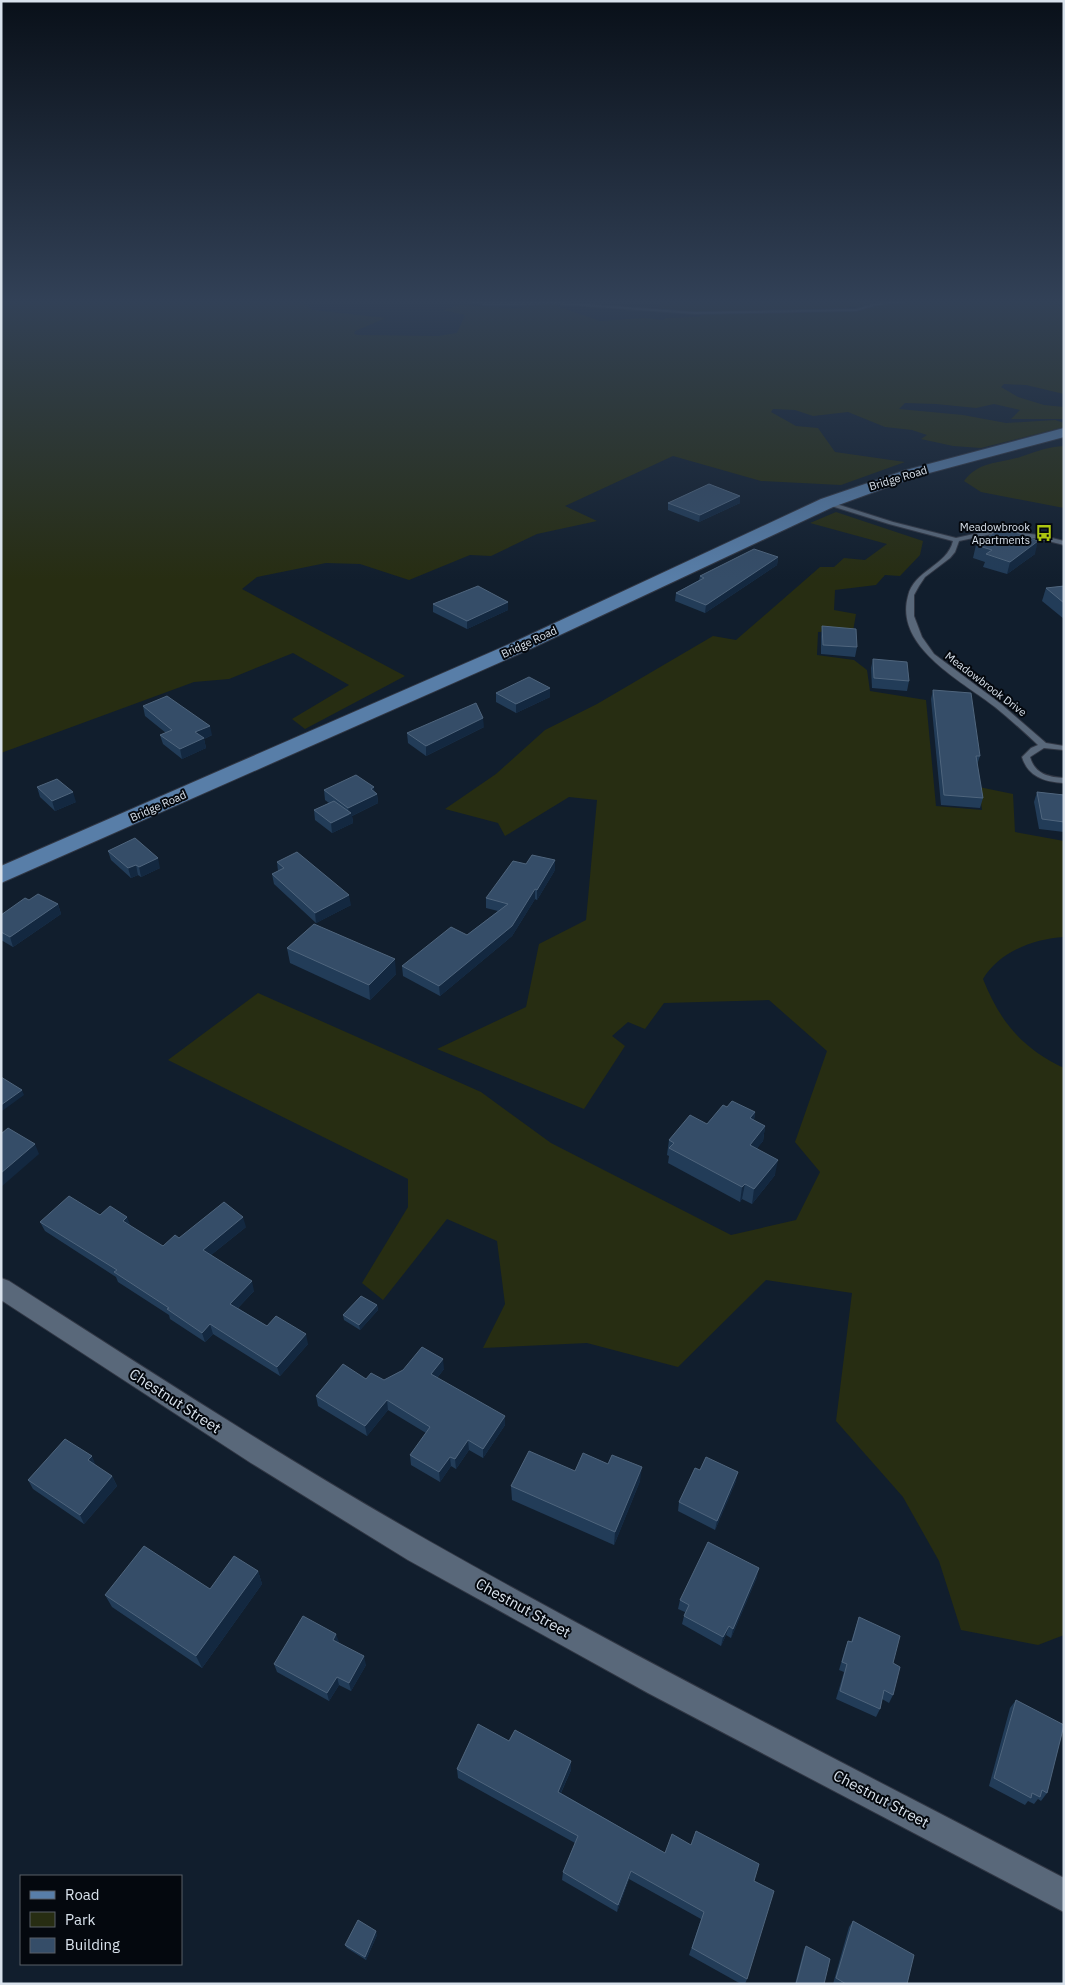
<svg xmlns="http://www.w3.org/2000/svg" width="1065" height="1985" font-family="'IBM Plex Sans',sans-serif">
<rect width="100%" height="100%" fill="#111e2d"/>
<!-- green -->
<g fill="#272d12">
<polygon points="1,302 296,302 306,304 313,310 386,318 355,331 354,334 358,335 438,336 457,333 465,315 443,310 459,305 515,308 551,304 600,321 645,318 663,320 666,318 698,317 704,314 853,311 878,305 908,302 1052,302 1064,308 1064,394 1026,385 1004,384 1001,387 1018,397 1044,405 1064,407 1064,419 1011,419 1020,410 994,404 976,408 936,404 905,403 899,409 963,415 1006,423 1055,420 1064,423 1064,427 981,448 953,446 921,439 927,435 912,430 885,427 848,412 813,416 795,410 773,409 771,412 796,426 818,428 835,452 905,462 841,485 761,481 673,456 565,506 597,521 537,534 491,556 470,555 409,580 360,564 326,563 257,577 242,589 405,676 305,729 292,719 349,685 293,653 229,679 194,682 1,753"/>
<polygon points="660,302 884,302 845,308 705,312 659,309"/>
<path d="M1064,446V508L981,492L964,481C980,460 1000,464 1023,456C1037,451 1048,447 1064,446Z"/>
<path d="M836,512L923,541L920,555L900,576L885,575L876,585L835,590L834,610L856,614L853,631L818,632L817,655L854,660L867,670L870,691L926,700L936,806L982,810L979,787L1013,794L1015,832L1064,841V937C1033,939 999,952 983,979C1000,1022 1022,1048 1064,1068V1635L1038,1645L961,1630L939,1561L903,1497L836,1421L852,1293L766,1280L678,1367L587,1343L483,1348L505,1304L497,1241L447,1219L383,1300L362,1283L408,1207V1179L168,1060L258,993L481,1092L551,1143L731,1235L796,1220L820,1172L795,1142L827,1051L769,1000L664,1003L645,1029L628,1022L612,1036L625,1046L584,1109L437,1049L526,1007L539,944L586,920L597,800L569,797L505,836L498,823L445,809L496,774L545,730L597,704L713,636L736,640L820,567H834L844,558L865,560L887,544L810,523Z"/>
</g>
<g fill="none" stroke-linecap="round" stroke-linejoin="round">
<!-- lane casing -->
<g stroke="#313744" stroke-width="2">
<g id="lane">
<polygon points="469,302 556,302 695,312 856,309 877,303 904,302 877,305 856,311 695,314 555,304 485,305"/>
<path d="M827,501L893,522L956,538L992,530L1040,535L1064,541V545L1040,539L992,534L959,541L955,552L950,558L925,577L919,586L914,595V616L922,637L934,654L1001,704L1046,743L1064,746V750L1044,748L1030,757C1035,774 1048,777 1064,778V783C1045,782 1028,777 1022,757L1031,748L1038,745C1024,732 1010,719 995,707C962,681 894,647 908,596C914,570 947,566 953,541L889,524L825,504L824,503Z"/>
</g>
</g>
<!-- street casing -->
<g stroke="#313744" stroke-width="2">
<path id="street" d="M1,1278L9,1281C148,1370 286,1460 429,1541C637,1659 852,1767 1064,1878V1912L648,1693L408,1560L251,1463L1,1300Z"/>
</g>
<!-- primary casing -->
<g stroke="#313744" stroke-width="2">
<polygon id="primary" points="1064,428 1064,437 918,476 833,507 528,650 1,883 1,866 514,642 821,499 906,470"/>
</g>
<!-- lane -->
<use href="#lane" fill="#59687a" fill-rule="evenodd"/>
<!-- street -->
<use href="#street" fill="#59687a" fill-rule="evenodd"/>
<!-- primary -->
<use href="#primary" fill="#587ea8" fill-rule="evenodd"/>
</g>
<!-- wall -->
<g fill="#223c58">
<polygon points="740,496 740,503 699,522 668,510 668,503"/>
<polygon points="976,545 1035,554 1007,574 983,567 985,562 973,558"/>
<polygon points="778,557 777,565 705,613 675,601 676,593 699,580 700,576"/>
<polygon points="1064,586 1064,619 1042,601 1046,588"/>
<polygon points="433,604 508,610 467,629 433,612"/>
<polygon points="822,626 857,647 855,657 821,654 821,636"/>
<polygon points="873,659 909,681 907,691 872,688 871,668"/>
<polygon points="933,690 980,756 977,765 983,798 980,808 941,805 931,699"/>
<polygon points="496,693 550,697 516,713 496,702"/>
<polygon points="143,706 212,735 204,739 206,748 182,759 163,744 160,735 166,733 145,716"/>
<polygon points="484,727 426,756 408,743 407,733"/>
<polygon points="37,787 76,802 55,811 40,797"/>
<polygon points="324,790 375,792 377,794 378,803 352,816 353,823 332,833 315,820 314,810 329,803 325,800"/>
<polygon points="1037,792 1064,795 1064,832 1039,829 1034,802"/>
<polygon points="108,851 160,868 141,877 138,875 131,878 111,860"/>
<polygon points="277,862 351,905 316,923 274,884 272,874 278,871"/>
<polygon points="555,870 537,900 535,899 512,936 440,996 403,976 402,966 467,935 498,911 486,908 486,898"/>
<polygon points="29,900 58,904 61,914 13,947 1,940 1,915"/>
<polygon points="287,948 396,974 370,1000 290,963"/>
<polygon points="727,1107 755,1112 754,1120 765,1126 763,1141 757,1148 775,1175 752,1204 742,1199 740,1202 668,1163 669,1156 667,1155 669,1140 707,1124"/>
<polygon points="100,1215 130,1226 163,1246 179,1238 246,1227 211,1255 254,1291 238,1308 267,1326 308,1344 280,1376 213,1334 205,1342 170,1319 169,1315 118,1282 116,1277 45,1231 40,1222"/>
<polygon points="377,1305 378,1310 360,1330 344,1320 343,1315"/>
<polygon points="444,1369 437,1378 505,1425 483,1458 469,1450 456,1469 451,1466 440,1482 411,1465 410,1455 426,1433 388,1410 367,1436 318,1406 316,1396 366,1379 384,1380"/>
<polygon points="575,1471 640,1481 614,1545 512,1500 511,1486"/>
<polygon points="112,1476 117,1486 84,1524 33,1489 28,1480"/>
<polygon points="736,1481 715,1530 678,1511 679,1502"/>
<polygon points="258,1571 262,1584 202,1668 112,1607 105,1595 210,1589"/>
<polygon points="757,1577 731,1638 726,1635 721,1646 682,1624 685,1612 678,1609 680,1600"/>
<polygon points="859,1617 893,1663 893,1695 889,1703 882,1699 880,1709 876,1717 836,1699 844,1672 839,1670 845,1649 848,1641 851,1642 856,1626"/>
<polygon points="339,1642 338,1643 366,1665 351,1691 339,1685 329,1701 277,1672 274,1664"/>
<polygon points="1016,1700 1047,1793 1041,1801 1038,1799 1034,1804 1028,1801 1025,1805 989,1786 1010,1708"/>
<polygon points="509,1741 571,1761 571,1770 561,1793 665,1853 754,1881 747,1979 745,1984 741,1984 689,1955 701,1919 629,1879 617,1912 562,1880 563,1872 575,1843 458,1778 457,1769"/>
<polygon points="853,1921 907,1984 833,1984 849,1927"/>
<polygon points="377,1935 366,1960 347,1948 345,1945"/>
<polygon points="806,1946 824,1984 795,1984 804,1949"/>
</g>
<!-- shaded-wall -->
<g fill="#132840">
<polygon points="740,496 740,503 699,522 700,515"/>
<polygon points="1038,541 1035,554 1007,574 1010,562"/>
<polygon points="778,557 777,565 705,613 706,605"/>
<polygon points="508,602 508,610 467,629 467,621"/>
<polygon points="550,688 550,697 516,713 516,704"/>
<polygon points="483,718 484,727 426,756 426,746"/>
<polygon points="210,726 212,735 204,739 206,748 182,759 180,749 195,732"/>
<polygon points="374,787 375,795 377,794 378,803 352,816 353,823 332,833 331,823 349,815 348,808 371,789"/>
<polygon points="73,792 76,802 55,811 52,801"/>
<polygon points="158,858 160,868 141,877 139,867"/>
<polygon points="555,860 555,870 537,900 537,890"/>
<polygon points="136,865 138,875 131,878 128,868"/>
<polygon points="535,889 535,899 512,936 440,996 439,986"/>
<polygon points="349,895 351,905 316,923 315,913"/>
<polygon points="58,904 61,914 13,947 10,937"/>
<polygon points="395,959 396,974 370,1000 369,985"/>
<polygon points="22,1090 24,1095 2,1111 1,1105"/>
<polygon points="755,1112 753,1127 750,1118"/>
<polygon points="765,1126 763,1141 748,1160 750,1145"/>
<polygon points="35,1144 39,1154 1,1187 1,1173"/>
<polygon points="778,1160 775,1175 752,1204 754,1189"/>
<polygon points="745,1184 742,1199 740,1202 742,1187"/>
<polygon points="127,1217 131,1227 123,1221"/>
<polygon points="243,1217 246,1227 206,1259 203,1250"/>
<polygon points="252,1281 254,1291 233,1313 230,1304"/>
<polygon points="377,1305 378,1310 360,1330 359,1325"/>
<polygon points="210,1324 213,1334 205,1342 202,1333"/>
<polygon points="306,1334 308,1344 280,1376 277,1367"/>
<polygon points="443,1359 444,1369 432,1384 431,1374"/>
<polygon points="387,1400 388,1410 367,1436 365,1426"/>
<polygon points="505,1416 505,1425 483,1458 483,1449"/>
<polygon points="468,1440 469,1450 456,1469 455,1459"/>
<polygon points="92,1456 96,1466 88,1460"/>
<polygon points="450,1457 451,1466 440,1482 439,1472"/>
<polygon points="642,1467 640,1481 614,1545 615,1532"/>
<polygon points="738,1472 736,1481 715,1530 717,1521"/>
<polygon points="112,1476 117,1486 84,1524 80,1515"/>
<polygon points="759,1568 757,1577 731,1638 733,1629"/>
<polygon points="258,1571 262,1584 202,1668 196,1656"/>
<polygon points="729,1626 726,1635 721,1646 723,1637"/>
<polygon points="336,1634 339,1642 335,1648 333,1640"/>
<polygon points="364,1656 366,1665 351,1691 349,1683"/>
<polygon points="337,1677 339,1685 329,1701 327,1693"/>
<polygon points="571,1761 571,1770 557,1801 558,1792"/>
<polygon points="631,1871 629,1879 617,1912 618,1905"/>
<polygon points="376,1931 377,1935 366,1960 365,1957"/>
</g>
<!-- building -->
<g fill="#354d68" stroke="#4f657d">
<polygon points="709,484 740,496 700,515 668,503"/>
<polygon points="1002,527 1038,541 1010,562 986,554 992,550 976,545"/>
<polygon points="754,549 778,557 706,605 676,593 704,578 700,576"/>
<polygon points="478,586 508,602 467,621 433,604"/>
<polygon points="1064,586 1064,603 1046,588"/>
<polygon points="822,626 856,629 857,647 823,645"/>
<polygon points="873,659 907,662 909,681 874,678"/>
<polygon points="529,677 550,688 516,704 496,693"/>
<polygon points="933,690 971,693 980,756 976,756 983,798 944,795"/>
<polygon points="167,696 210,726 195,732 204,738 180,749 160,735 172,730 143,706"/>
<polygon points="476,703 483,718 426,746 407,733"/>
<polygon points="356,775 374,787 371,789 377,794 348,808 324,790"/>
<polygon points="57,779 73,792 52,801 37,787"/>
<polygon points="1037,792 1064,795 1064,822 1042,819"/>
<polygon points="334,801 351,813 331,823 314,810"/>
<polygon points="135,838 158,858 139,867 136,865 128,868 108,851"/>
<polygon points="297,852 349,895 315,913 272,874 284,868 277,862"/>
<polygon points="532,855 555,860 537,890 535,889 512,926 439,986 402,966 451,927 467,935 508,904 486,898 513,861 526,864"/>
<polygon points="38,894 58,904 10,937 1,932 1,915 25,898 29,900"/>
<polygon points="314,924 395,959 369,985 287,948"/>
<polygon points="1,1077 22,1090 1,1105"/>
<polygon points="732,1101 755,1112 750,1118 765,1126 750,1145 778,1160 754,1189 745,1184 742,1187 669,1148 674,1143 669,1140 690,1115 707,1124 723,1105 727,1107"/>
<polygon points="8,1128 35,1144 1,1173 1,1134"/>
<polygon points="69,1196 100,1215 110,1206 127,1217 123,1221 163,1246 175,1235 179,1238 224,1202 243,1217 203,1250 252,1281 230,1304 267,1326 276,1316 306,1334 277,1367 210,1324 202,1333 167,1309 169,1308 114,1272 117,1270 40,1222"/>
<polygon points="361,1296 377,1305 359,1325 343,1315"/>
<polygon points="422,1347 443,1359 431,1374 505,1416 483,1449 468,1440 455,1459 450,1457 439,1472 410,1455 430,1427 387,1400 365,1426 316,1396 343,1364 366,1379 371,1373 384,1380 403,1370"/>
<polygon points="65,1439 92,1456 88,1460 112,1476 80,1515 28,1480"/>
<polygon points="529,1451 575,1471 583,1453 608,1464 612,1455 642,1467 615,1532 511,1486"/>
<polygon points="706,1457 738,1472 717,1521 679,1502 695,1468 700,1470"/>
<polygon points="708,1542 759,1568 733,1629 729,1626 723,1637 684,1616 689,1605 680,1600"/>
<polygon points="144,1546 210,1589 234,1556 258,1571 196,1656 105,1595"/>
<polygon points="303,1616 336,1634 333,1640 364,1656 349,1683 337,1677 327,1693 274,1664"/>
<polygon points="859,1617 900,1636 893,1663 900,1667 893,1695 884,1690 880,1709 840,1691 847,1664 842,1662 848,1641 852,1642"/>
<polygon points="1016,1700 1064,1725 1047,1793 1042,1790 1040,1797 1032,1793 1031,1798 994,1778"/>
<polygon points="478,1724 509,1741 515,1730 571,1761 558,1792 665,1853 672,1834 691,1845 696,1831 759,1864 754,1881 774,1891 747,1979 692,1948 704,1912 631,1871 618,1905 563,1872 578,1836 457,1769"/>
<polygon points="358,1920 376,1931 365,1957 345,1945"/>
<polygon points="853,1921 914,1955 907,1984 846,1984 836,1978"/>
<polygon points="806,1946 830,1959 824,1984 796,1984"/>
</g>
<!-- sky -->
<linearGradient id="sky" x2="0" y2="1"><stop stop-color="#091019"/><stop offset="0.52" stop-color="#324157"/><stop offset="1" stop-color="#324157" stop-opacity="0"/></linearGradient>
<rect width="1065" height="580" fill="url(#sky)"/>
<!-- icons -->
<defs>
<g id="bus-bare" transform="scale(1.35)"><path d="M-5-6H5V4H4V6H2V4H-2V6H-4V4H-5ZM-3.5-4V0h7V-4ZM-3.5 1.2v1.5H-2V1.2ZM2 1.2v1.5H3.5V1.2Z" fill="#acc610" stroke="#04080e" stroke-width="2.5" paint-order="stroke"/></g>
</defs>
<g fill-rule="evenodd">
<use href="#bus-bare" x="1044" y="533"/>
</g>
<g text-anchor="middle" stroke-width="4" stroke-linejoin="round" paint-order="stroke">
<!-- far-street labels -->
<g font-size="11" fill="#d9e2ec" stroke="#04080e">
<text transform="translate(898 478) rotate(-17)" y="4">Bridge Road</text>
<text transform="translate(529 642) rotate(-25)" y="4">Bridge Road</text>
<text transform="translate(986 684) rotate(37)" y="4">Meadowbrook Drive</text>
<text transform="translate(158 806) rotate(-24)" y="4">Bridge Road</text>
</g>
<!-- far-poi labels -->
<g font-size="11" fill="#d9e2ec" stroke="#04080e" text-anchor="end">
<text x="1030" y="531">Meadowbrook<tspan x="1030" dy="13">Apartments</tspan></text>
</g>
<!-- near-street labels -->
<g font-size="15" fill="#d9e2ec" stroke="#04080e">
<text transform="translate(175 1401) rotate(33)" y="5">Chestnut Street</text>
<text transform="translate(523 1608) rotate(29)" y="5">Chestnut Street</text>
<text transform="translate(881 1799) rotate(28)" y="5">Chestnut Street</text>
</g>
</g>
<!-- border -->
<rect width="1065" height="1985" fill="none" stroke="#d9e2ec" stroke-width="5"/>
<!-- legend -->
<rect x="20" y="1875" width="162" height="90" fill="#04080e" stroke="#595f67"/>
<rect x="30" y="1891" width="25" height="8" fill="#587ea8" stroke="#595f67"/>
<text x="65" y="1900" font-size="15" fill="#d9e2ec">Road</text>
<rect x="30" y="1912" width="25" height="15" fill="#272d12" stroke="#595f67"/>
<text x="65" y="1925" font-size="15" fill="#d9e2ec">Park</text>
<rect x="30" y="1938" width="25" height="15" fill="#354d68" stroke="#595f67"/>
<text x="65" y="1950" font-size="15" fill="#d9e2ec">Building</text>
</svg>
